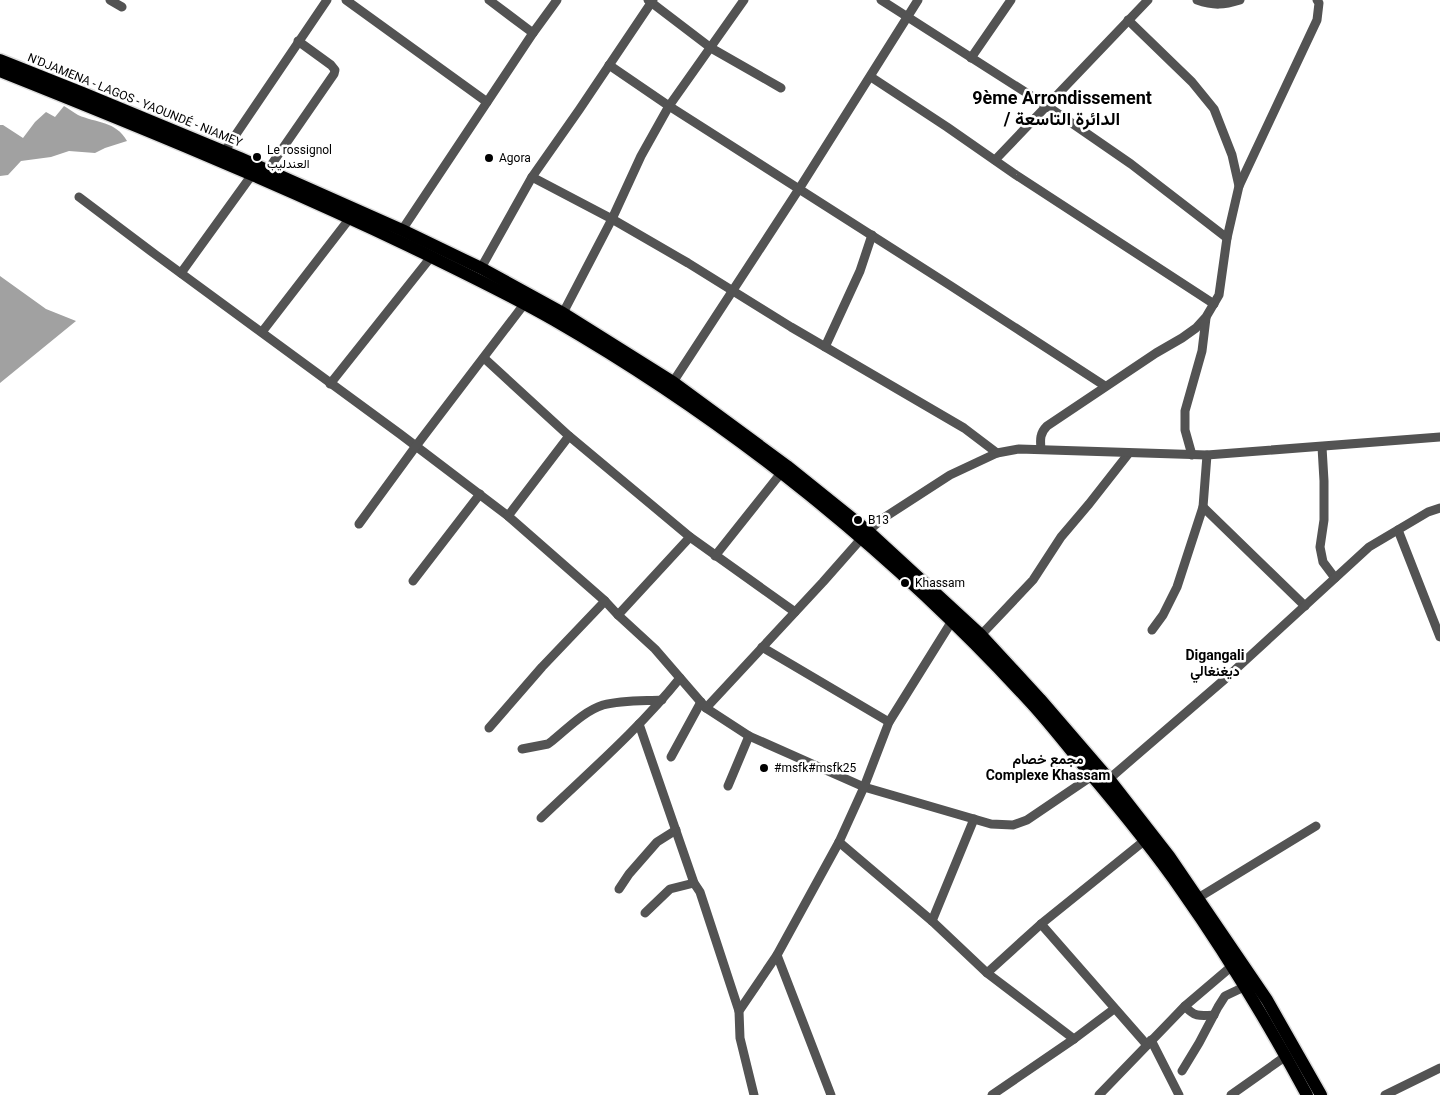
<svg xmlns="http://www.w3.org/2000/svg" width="1440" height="1095" font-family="Roboto,Vazirmatn,sans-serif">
<rect width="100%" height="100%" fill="#fff"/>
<!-- water -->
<g fill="#a1a1a1">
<path d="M64,106C69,109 73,112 78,115C96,123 116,121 127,141L105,148L95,153L69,151L51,157L21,161L8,175L0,176V125H3L23,138L35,122L46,112L55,117Z"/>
<polygon points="0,276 46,309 76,321 0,383"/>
</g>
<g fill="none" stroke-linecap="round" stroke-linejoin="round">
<!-- highway casing -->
<g stroke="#dbdbdb" stroke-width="15">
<g id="highway">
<polyline points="0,60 83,93 240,158 402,230 481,268 563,313 673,382 787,466 868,531 981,635 1040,699 1109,779 1169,856 1267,1000 1321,1095"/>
<path d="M0,71C138,126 275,182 409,246C458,270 507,293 554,320C731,422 894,553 1032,704C1051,725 1069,748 1087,770C1120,809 1153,849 1182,891C1228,956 1269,1025 1307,1095"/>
</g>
</g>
<!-- minor -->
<g stroke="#535353" stroke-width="9">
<polyline points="110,0 122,7"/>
<polyline points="346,0 487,102"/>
<polyline points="489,0 533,33"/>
<polyline points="648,0 711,48 781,88"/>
<polyline points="881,0 1047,106 1131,164 1227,238"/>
<path d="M1197,0C1214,6 1224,5 1240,0"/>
<polyline points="971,58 1011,0"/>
<polyline points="609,65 669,106 951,286 1105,386"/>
<polyline points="871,77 947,127 1016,175 1214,304"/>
<polyline points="222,155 327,0"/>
<polyline points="995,160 1148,0"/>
<polyline points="267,171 334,74 335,70 331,65 298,41"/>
<polyline points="532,177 612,219 688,263 791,327 964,428 997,453"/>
<polyline points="1239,186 1317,20 1319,3 1317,0"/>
<polyline points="79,197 156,255 400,434 508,516 605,601 618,615 655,649 706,708 749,736 864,787 991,824 1013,825 1027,820 1092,776"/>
<polyline points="402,230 533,33 557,0"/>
<polyline points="481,268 532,177 579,110 653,0"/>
<polyline points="181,273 254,172"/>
<polyline points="563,313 612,219 641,156 669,106 744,0"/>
<polyline points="262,332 350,218"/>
<polyline points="825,347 860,271 872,235"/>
<polyline points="484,358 569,436 690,537 795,612"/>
<polyline points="673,382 799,189 918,0"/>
<polyline points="330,384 431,257"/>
<polyline points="1322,447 1324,481 1324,520 1320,547 1323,562 1335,578"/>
<path d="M1041,449C1040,439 1040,433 1047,426L1156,353L1182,338L1196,328L1206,317L1219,295L1227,238L1239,186L1232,155L1214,109L1192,82L1128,20"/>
<polyline points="1192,455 1185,430 1185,411 1202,351 1206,318"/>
<polyline points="1203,507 1305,606"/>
<polyline points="508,516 569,436"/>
<polyline points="359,524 416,446 525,303"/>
<polyline points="1398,530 1440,637"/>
<polyline points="715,556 781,473"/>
<polyline points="413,581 480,494"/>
<polyline points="618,615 690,537"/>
<polyline points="1152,630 1163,615 1177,587 1203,507 1207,455"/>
<polyline points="981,635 1033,580 1061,537 1089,504 1129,453"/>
<polyline points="762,647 889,722"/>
<polyline points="706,708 823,582 868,531 882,519 950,475 997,453 1019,449 1207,455 1440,437"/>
<polyline points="639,724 694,883 700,892 739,1011"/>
<polyline points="489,728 542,667 605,601"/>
<path d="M522,749L548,744L552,741C567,729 584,711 603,705C622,700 643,701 662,700"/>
<polyline points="671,757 701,702"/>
<polyline points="1109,779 1225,679 1369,547 1428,512 1440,508"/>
<polyline points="728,786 749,736"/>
<path d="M541,818C588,773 639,729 680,678"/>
<polyline points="839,842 932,921 987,973 1074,1039"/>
<polyline points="619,889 629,874 657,842 676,830"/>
<polyline points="1198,898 1316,826"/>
<polyline points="645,913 670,889 694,883"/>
<polyline points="932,921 974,819"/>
<polyline points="1041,924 1147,1045"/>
<polyline points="777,955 831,1095"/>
<polyline points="987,973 1041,924 1144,841"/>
<path d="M1185,1006C1194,1017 1200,1016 1214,1015"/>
<polyline points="1151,1040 1179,1095"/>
<polyline points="1182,1071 1199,1043 1218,1007 1225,996 1244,987"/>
<polyline points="754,1095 740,1038 739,1011 777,955 839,842 864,787 889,722 952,621"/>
<polyline points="992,1095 1074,1039 1114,1009"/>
<polyline points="1099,1095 1185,1006 1232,966"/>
<polyline points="1231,1095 1286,1056"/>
<polyline points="1385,1095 1440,1068"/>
</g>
<!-- highway -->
<use href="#highway" stroke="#000" stroke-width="12"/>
</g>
<!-- markers -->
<g fill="#000" stroke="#fff" stroke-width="2">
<circle cx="257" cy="157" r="5"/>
<circle cx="489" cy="158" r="5"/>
<circle cx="858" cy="520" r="5"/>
<circle cx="905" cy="583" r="5"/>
<circle cx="764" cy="768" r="5"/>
</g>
<g text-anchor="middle" stroke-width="5" stroke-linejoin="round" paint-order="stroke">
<!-- street labels -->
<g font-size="12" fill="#000" stroke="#fff">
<text transform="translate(135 100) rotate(22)" y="4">N'DJAMENA - LAGOS - YAOUNDÉ - NIAMEY</text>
</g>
<!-- poi labels -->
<g font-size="12" fill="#000" stroke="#fff" text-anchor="start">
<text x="267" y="154">Le rossignol<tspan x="267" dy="14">العندليب</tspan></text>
<text x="499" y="162">Agora</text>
<text x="868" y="524">B13</text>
<text x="915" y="587">Khassam</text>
<text x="774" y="772">#msfk#msfk25</text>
</g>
<!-- neighbourhood labels -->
<g font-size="14" font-weight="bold" fill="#000" stroke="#fff">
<text x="1215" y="660">Digangali<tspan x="1215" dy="16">ديغنغالي</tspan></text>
<text x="1048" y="764">مجمع خصام<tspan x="1048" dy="16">Complexe Khassam</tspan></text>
</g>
<!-- district labels -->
<g font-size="18" font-weight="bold" fill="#000" stroke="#fff">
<text x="1062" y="104">9ème Arrondissement<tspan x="1062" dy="21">/ الدائرة التاسعة</tspan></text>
</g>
</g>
</svg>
